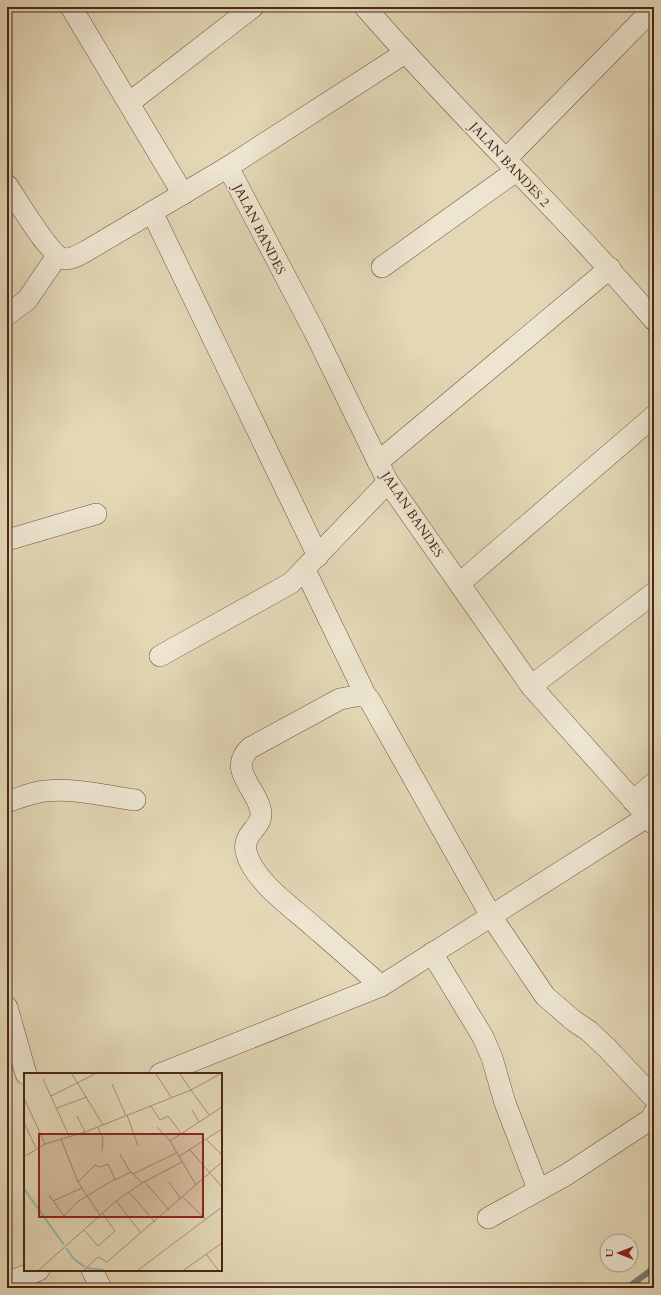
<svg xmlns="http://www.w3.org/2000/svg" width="661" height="1295" font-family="Cardo,serif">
<rect width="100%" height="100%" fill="#e3d7b6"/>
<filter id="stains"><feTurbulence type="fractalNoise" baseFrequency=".005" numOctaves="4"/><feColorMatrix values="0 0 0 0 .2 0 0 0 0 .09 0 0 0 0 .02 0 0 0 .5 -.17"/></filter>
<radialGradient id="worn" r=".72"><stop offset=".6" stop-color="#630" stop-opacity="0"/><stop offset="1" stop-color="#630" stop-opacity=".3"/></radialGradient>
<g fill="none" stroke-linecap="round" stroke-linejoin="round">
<!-- stream -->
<polyline stroke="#787f6f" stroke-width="6" points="627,1288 654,1268"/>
<!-- minor casing -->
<g stroke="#705340" stroke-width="22">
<g id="minor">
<polyline points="71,7 183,194"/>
<path d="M365,7C458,115 562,212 654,320"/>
<polyline points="129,103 253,7"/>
<polyline points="506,159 654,8"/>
<polyline points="228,167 314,331 388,482 531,686 654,824"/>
<path d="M7,185C17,199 50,257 65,259C73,259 81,254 88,250L228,167L405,53"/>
<polyline points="152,212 318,556"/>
<polyline points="382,267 516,171"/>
<polyline points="7,315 27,300 57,256"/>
<polyline points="378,462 610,268"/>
<polyline points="7,540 96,514"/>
<polyline points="305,570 366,696"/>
<polyline points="460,583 654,416"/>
<polyline points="160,656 291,583 388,482"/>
<polyline points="531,686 654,593"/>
<polyline points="633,801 654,783"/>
<path d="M7,802C19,798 32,792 46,791C75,788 106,796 135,800"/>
<polyline points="432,953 483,1037 492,1058 505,1103 538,1189"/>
<path d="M381,986C359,966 337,947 314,927C293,908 252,880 246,851C242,832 266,827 260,808C254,786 228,769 250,748L340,699L361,695L369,699L491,916L545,996L574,1021L589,1031L607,1048L654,1098"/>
<polyline points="7,1007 26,1074"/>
<polyline points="160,1074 381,986 647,817"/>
<polyline points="488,1218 566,1175 651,1119 654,1113"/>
<polyline points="92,1270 101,1288"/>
<polyline points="7,1283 39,1270"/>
</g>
</g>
<!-- path -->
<polyline stroke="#4a2719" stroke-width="2.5" stroke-dasharray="3 2" stroke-linecap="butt" points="643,1288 654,1280"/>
<!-- minor -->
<use href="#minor" stroke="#ede5d0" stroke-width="21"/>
</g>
<g text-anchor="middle" stroke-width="4" stroke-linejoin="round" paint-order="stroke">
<!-- street labels -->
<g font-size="13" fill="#4a2719" stroke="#ede5d0">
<text transform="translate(510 164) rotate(47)" y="5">JALAN BANDES 2</text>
<text transform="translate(260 229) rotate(63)" y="5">JALAN BANDES</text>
<text transform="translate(413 514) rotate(56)" y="5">JALAN BANDES</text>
</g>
</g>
<!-- overview -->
<g transform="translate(24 1073)">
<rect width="198" height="198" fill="#e3d7b6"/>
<path fill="none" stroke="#96baa8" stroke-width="2" d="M0,116L40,172M42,175L50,186L61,194M63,195L80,197"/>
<path fill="none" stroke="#a69177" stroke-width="1" d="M48,1L79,52M132,1L147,24M156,1L167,17M19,6L45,63M88,11L102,43M167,17L185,42M27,23L71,1M0,25L21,71M127,33L136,47L144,43L157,60M33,35L63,24M168,37L175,49M103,42L114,73M53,43L61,59M0,50L12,75M74,54L79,66L78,78M133,54L146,68L172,112M37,66L54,109L76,142M183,67L198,82M146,68L198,34M166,77L198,114M96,81L105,97L118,110M0,84L21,71L61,59L167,17L196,1M154,84L198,56M109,101L152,80M91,107L107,99M120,108L145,137M145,109L157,126M105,119L131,149M25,122L40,143L53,129L91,106L84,91L76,94L71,92L54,109M159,124L181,146M29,128L58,115M92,128L117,160M60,157L74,173L91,158L78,140M182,181L194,197M15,197L92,128L118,110L158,89M60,197L74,184L83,189L198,89M114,197L198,134M160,197L198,170"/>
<path fill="#8f2418" fill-opacity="0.15" stroke="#8f2418" stroke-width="2" d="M15,61H179V144H15Z"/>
<rect width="198" height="198" fill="none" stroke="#4a2719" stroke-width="2"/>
</g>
<!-- margin -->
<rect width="661" height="1295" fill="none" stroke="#e3d7b6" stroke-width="24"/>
<rect x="8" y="8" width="645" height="1279" fill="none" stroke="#4a2719" stroke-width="2"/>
<rect x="12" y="12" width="637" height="1271" fill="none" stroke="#4a2719"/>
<!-- north arrow -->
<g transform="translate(619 1253) rotate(270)"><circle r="19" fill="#ede5d0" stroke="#ac9987"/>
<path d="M0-3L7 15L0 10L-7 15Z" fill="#8f2418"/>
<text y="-6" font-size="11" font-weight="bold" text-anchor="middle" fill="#4a2719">U</text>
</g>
<rect width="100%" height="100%" filter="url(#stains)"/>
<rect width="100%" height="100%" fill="url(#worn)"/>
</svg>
